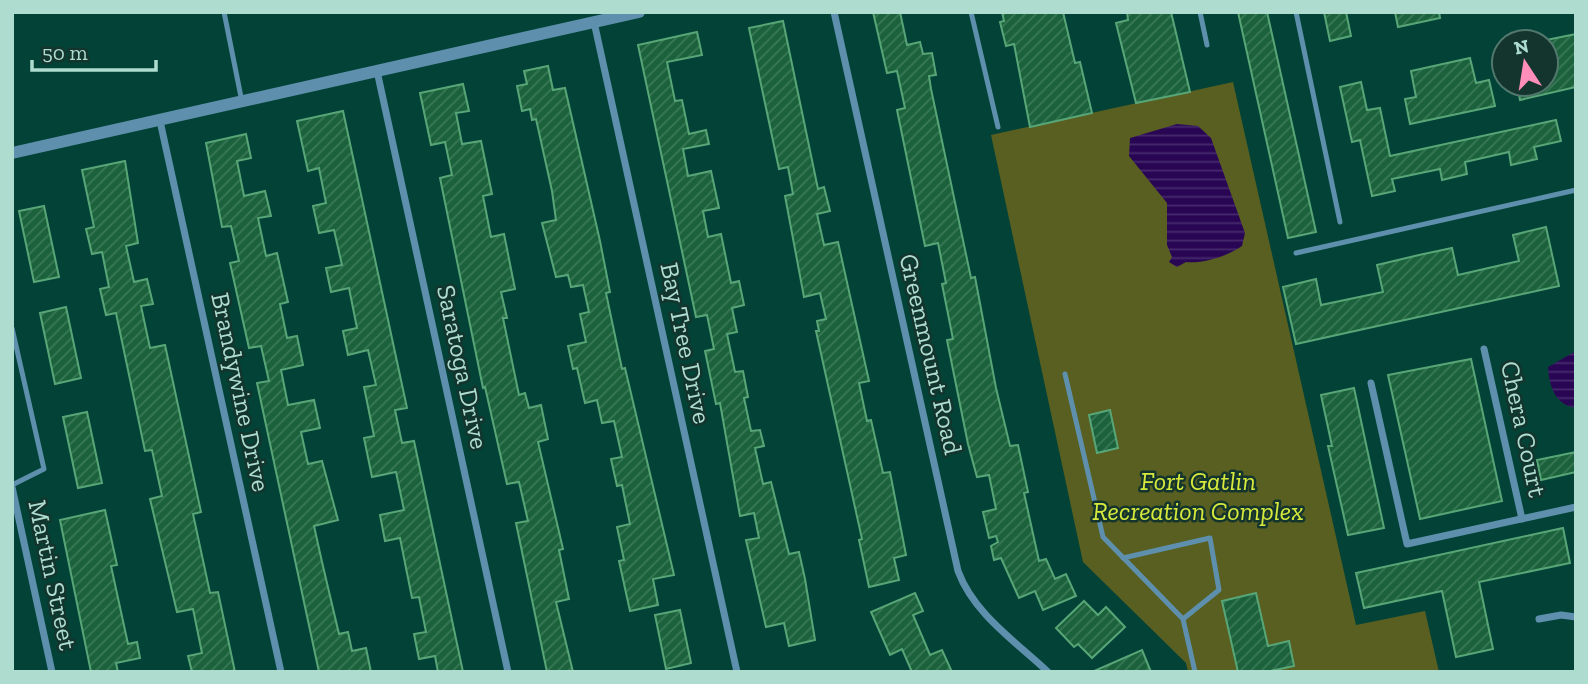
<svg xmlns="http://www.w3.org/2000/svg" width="1588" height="684" font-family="'Zilla Slab',serif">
<defs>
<pattern id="water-rules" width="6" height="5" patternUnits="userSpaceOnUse" patternTransform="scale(1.75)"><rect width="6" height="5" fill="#290654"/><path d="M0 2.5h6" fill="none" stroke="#462a6c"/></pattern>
<pattern id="building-hatch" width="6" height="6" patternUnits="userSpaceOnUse" patternTransform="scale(1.75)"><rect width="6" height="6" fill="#1b623c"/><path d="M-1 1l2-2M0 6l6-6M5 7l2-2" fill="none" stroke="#3a7857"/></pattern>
</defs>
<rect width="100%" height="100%" fill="#034337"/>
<!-- green -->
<polygon fill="#585f20" points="1233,82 1356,625 1425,611 1439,672 1188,672 1186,663 1083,562 991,135"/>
<!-- water -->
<g fill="url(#water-rules)">
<path d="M1177,124L1198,126L1211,138L1245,233L1242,246C1228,256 1203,264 1186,262L1177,267L1169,262L1172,257L1167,245V203L1129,156L1130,138Z"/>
<path d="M1576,351V408C1555,405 1549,386 1548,367Z"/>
</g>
<!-- building -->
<g fill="url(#building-hatch)" stroke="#58a677" stroke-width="2">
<polygon points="873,12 900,12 907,45 920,42 923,54 932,53 936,75 929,76 931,89 971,278 975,277 996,388 1010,446 1018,445 1028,492 1024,493 1039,561 1046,559 1055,579 1066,574 1076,596 1043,610 1035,591 1019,598 1001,558 994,560 991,546 998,542 996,536 989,538 983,512 996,509 989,475 977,477 968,444 947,340 953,339 942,284 946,283 938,243 925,246 897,110 905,108 897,71 887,73"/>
<polygon points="1002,12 1063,12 1075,63 1080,62 1092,113 1030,127 1014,44 1006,46 1000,22 1004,21"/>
<polygon points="1127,12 1171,12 1190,92 1136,103 1116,23 1128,20"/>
<polygon points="1238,12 1267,12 1316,232 1288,238"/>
<polygon points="1324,12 1346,12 1351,36 1330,41"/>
<polygon points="1395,12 1439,12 1440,18 1398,27"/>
<polygon points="783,21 818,189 824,187 830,211 817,214 824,245 838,242 869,381 859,383 867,421 871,420 883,473 890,472 906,555 894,558 899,580 869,587 859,540 862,539 816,331 819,331 817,321 826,319 820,293 804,297 785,196 793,194 788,167 779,169 749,28"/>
<polygon points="697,32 702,55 667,62 675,101 682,100 689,134 706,130 709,144 683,149 688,176 711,171 719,208 703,211 708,237 721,234 731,283 739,281 744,305 732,308 737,332 727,334 735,372 743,371 748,397 744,398 751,431 760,430 764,446 755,448 763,484 771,482 789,554 799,552 805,579 815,640 789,646 784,623 766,627 746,540 759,538 754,513 740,516 720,403 716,404 705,351 714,349 707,315 696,317 638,45"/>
<polygon points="1576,34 1576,87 1520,100 1517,84 1546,84 1546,40"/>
<polygon points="1470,58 1476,83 1489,80 1495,106 1410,124 1405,99 1416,97 1411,71"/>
<polygon points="548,66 553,90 565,88 600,241 610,292 606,293 622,369 625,368 674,575 653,579 658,605 630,611 619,561 624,560 617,527 630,524 622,485 617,486 611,459 622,457 614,421 602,423 597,400 585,403 577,368 573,369 568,346 586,342 580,314 589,312 583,285 571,287 568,275 556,277 542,223 556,220 552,191 536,119 532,120 530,109 522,111 517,86 527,84 524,71"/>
<polygon points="1361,82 1367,110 1380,108 1390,156 1556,120 1561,141 1534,147 1537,159 1511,165 1509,152 1465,162 1467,174 1442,180 1440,169 1392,179 1395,191 1372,196 1360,140 1352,142 1340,87"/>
<polygon points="463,84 469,111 456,113 462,144 481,141 492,194 483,196 491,237 504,234 515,289 501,292 507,318 503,318 519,395 525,393 529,408 541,405 548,439 538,442 563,549 559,550 569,599 556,602 573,672 547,672 516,523 528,521 519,482 507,484 485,387 483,388 440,178 452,175 445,142 431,145 420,93"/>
<polygon points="343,111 407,408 395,410 402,443 414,441 463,672 438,672 435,656 419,659 414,634 426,632 419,597 412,598 400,538 385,541 380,515 404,510 396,472 372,477 364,438 374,436 364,387 376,385 368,350 348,355 343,331 357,328 349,288 331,292 326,268 342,265 334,230 319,233 313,206 326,203 319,168 308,171 297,121"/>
<polygon points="246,134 251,158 237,161 244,196 265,191 271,216 258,218 266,256 277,253 288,302 280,304 287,338 297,336 303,365 281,370 288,405 314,400 320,428 301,432 308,464 322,461 338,520 314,526 322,562 339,634 348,632 352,651 366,648 371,672 319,672 257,383 269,381 261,346 249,348 230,263 239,261 231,226 222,227 206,143"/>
<polygon points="125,161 138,243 126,246 134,282 147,279 153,304 141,306 150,348 165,345 201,512 193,514 210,593 218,592 235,672 192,672 188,656 202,653 193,609 177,612 150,499 162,496 152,450 145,451 116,313 106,315 100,289 109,287 102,252 92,254 86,229 94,227 82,170"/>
<polygon points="44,206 59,277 34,282 19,211"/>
<polygon points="1546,227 1559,286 1296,344 1283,287 1316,279 1321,305 1383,292 1377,265 1419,255 1452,248 1458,275 1519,261 1513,235"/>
<polygon points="66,307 81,378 55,384 40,313"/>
<polygon points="1471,359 1502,501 1420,519 1388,375"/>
<polygon points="1354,388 1384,528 1348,535 1328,446 1332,446 1321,395"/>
<polygon points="1110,410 1118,448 1097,453 1089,415"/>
<polygon points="87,412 102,483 78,488 63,417"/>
<polygon points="1576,452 1576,472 1541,480 1537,460"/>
<polygon points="105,510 117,565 111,566 128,644 137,642 140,658 116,663 118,672 91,672 60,520"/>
<polygon points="1563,528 1570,563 1479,582 1493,649 1456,657 1442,591 1364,608 1356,573"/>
<polygon points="915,593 923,611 913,615 930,655 942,650 952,672 912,672 902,649 890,655 871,612"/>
<polygon points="1256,593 1268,646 1289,641 1294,666 1266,672 1238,672 1222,601"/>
<polygon points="1084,601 1098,615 1106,607 1125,627 1092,658 1078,644 1074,647 1056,628"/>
<polygon points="680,610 691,663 666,669 655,615"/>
<polygon points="1142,650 1151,672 1092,672"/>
</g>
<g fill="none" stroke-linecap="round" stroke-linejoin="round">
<!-- service -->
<g stroke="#5e90ad" stroke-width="5">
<polyline points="224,12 242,102"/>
<polyline points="971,12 998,127"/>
<polyline points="1200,12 1207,45"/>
<polyline points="1296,12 1340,222"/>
<polyline points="1296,253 1576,190"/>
<polyline points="12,328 44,469 12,485"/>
<polyline points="1065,374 1103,537 1183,619 1195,672"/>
<polyline points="1123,558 1210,538 1219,590 1183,619"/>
</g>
<!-- minor -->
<g stroke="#5e90ad" stroke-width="7">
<path d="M834,12L958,571C974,614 1015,641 1048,672"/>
<polyline points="594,22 737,672"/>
<polyline points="377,71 508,672"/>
<polyline points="160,121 281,672"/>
<polyline points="1484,349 1522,519"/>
<polyline points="1371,383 1407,544 1576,507"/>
<polyline points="12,487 52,672"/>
<polyline points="1539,619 1561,615 1576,617"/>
</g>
<!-- tertiary -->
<polyline stroke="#5e90ad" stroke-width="12" points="12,153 639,12"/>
</g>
<g text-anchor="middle" stroke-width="5" stroke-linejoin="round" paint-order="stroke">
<!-- street labels -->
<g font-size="26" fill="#aeddd0" stroke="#14352d">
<text transform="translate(686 343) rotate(78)" y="9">Bay Tree Drive</text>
<text transform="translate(931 354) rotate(77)" y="9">Greenmount Road</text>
<text transform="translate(463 367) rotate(78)" y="9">Saratoga Drive</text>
<text transform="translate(241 392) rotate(78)" y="9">Brandywine Drive</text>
<text transform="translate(1524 429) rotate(78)" y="9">Chera Court</text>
<text transform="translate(53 575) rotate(78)" y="9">Martin Street</text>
</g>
<!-- park labels -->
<g font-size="26" font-style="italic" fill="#d6e93c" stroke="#14352d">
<text x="1198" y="490">Fort Gatlin<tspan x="1198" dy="30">Recreation Complex</tspan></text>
</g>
</g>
<!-- border -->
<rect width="1588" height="684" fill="none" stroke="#aeddd0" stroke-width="28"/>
<!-- north arrow -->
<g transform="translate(1525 63) rotate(348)"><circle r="33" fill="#14352d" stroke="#52786e" stroke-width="2"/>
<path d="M0-5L12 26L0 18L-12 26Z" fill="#ff8ebb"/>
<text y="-10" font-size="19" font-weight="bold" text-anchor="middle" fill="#aeddd0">N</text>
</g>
<!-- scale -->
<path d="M32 60v10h124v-10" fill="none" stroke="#aeddd0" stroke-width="3.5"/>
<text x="42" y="60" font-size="21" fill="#aeddd0" stroke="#14352d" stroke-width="5" paint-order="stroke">50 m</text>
</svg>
